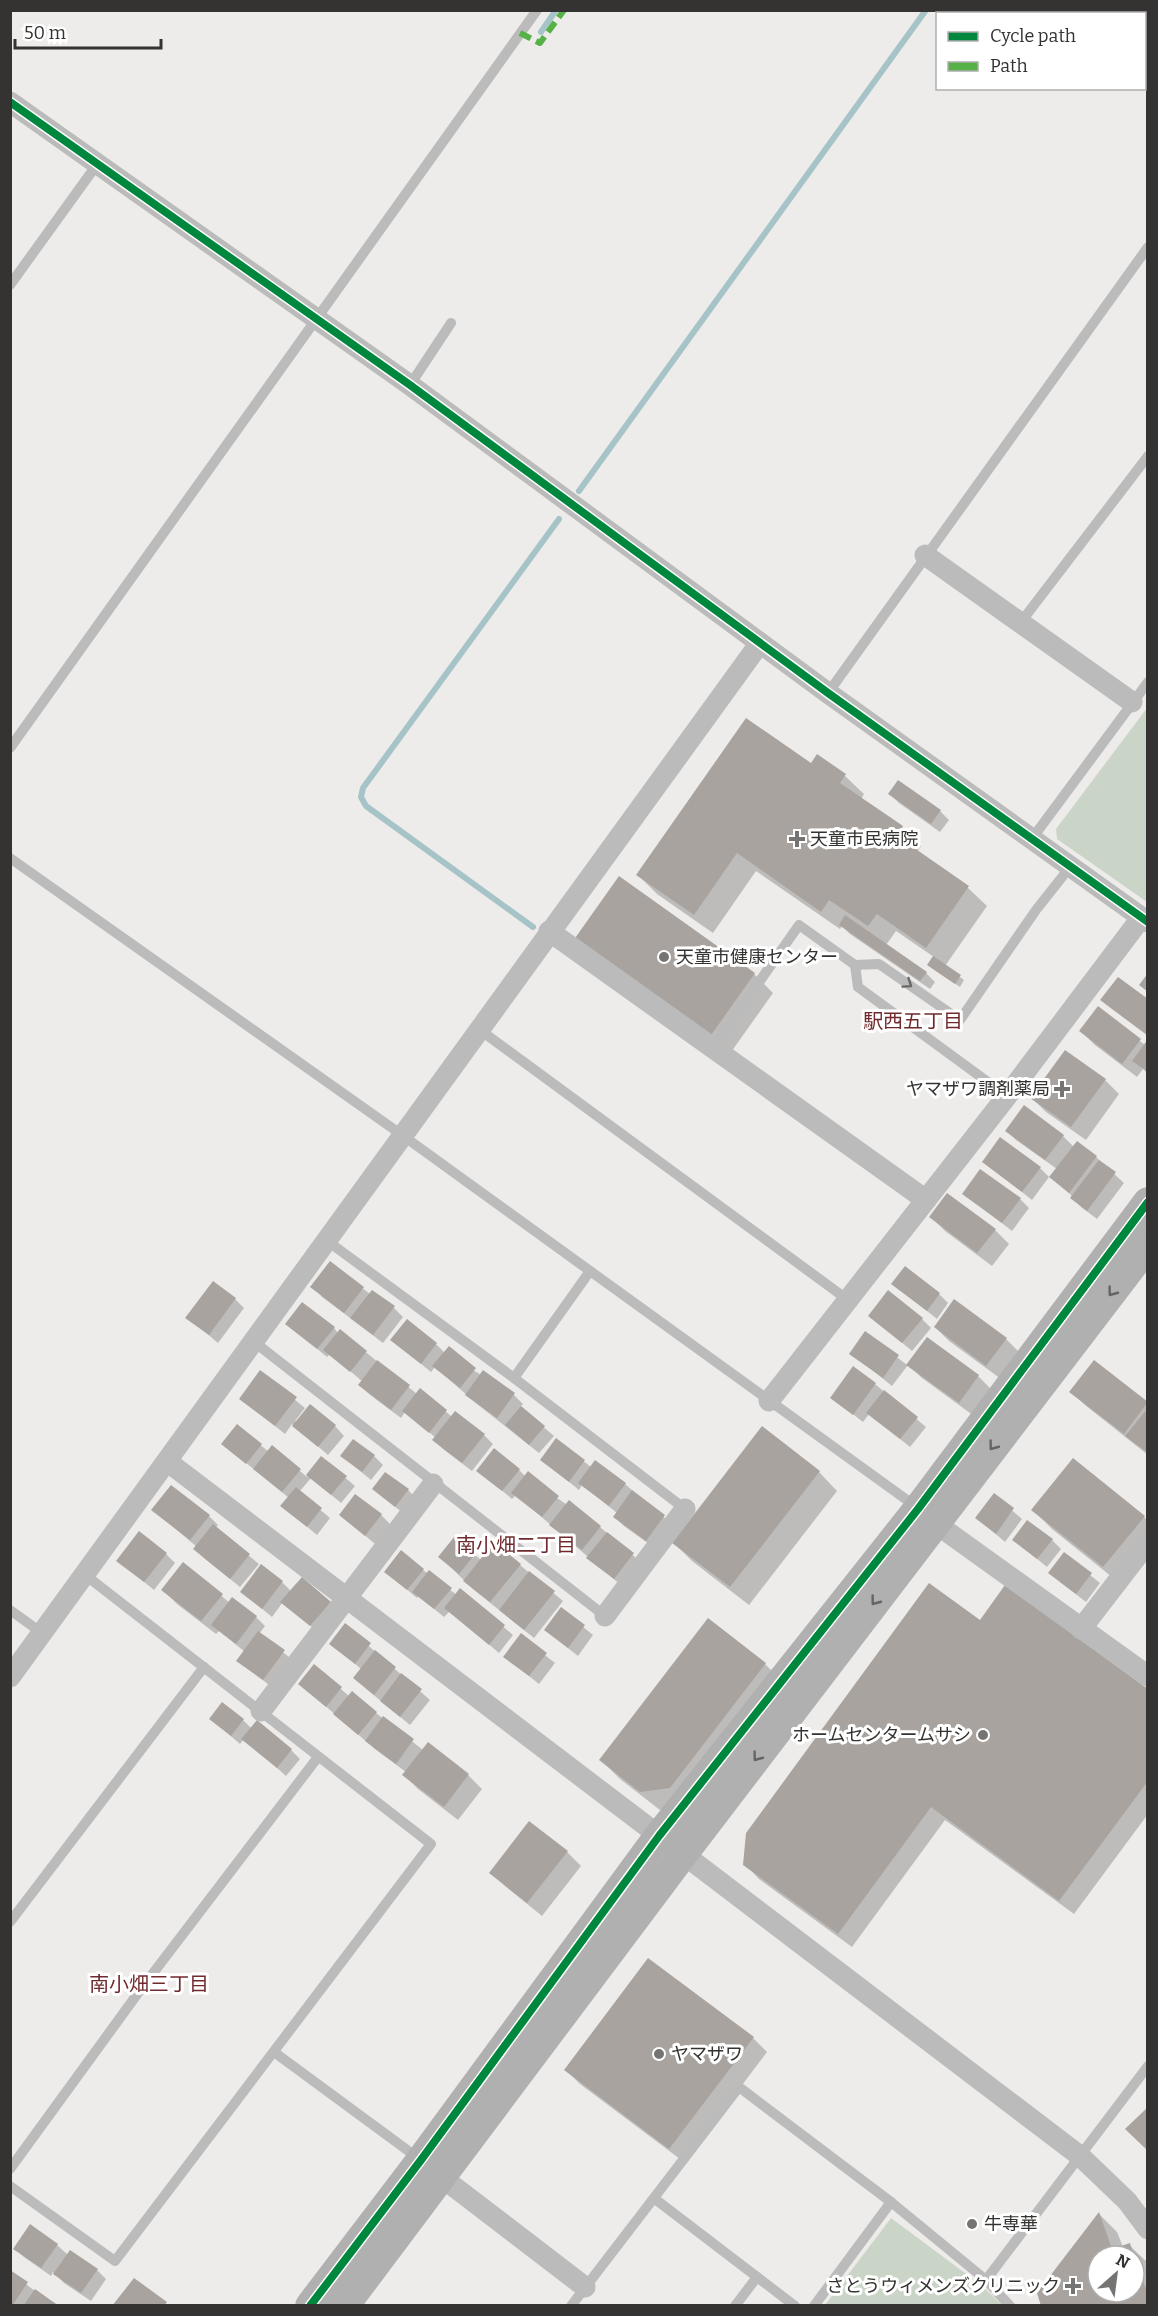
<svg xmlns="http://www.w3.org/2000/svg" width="1158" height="2316" font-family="Bitter,'Noto Sans JP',serif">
<rect width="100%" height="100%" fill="#eeecea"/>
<!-- green -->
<g fill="#cbd5c7">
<polygon points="1147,708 1147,902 1057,839 1056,829"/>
<polygon points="891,2218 981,2285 1002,2305 825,2305"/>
</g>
<!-- shadow -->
<g fill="#0003" fill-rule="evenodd">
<polygon points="818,756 845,776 864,794 861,799 902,827 921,846 917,852 968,888 987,906 945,966 964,980 960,987 933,969 934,957 896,931 886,945 926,973 935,982 930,989 850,934 842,926 840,929 756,871 713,933 657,894 638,875 812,765"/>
<polygon points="890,794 940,811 949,820 940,832 899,803"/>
<polygon points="594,959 754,974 773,993 729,1055"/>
<polygon points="1102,1000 1148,1001 1148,1036 1112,1009"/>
<polygon points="1098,1008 1145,1045 1148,1042 1148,1074 1143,1069 1137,1077 1095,1045 1081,1031"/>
<polygon points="1105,1080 1119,1094 1086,1140 1046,1112 1032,1098"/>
<polygon points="1007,1131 1063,1136 1074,1147 1096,1157 1124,1183 1097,1219 1081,1207 1073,1197 1051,1177 1057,1169 1016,1140"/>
<polygon points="984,1162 1040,1168 1049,1177 1032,1200"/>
<polygon points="964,1194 1020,1199 1029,1208 1012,1231"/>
<polygon points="931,1217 995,1230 1009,1244 992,1266 945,1231"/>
<polygon points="331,1263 370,1294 394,1308 403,1317 383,1343 321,1296"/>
<polygon points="893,1284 939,1294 948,1303 937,1319"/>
<polygon points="235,1299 244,1308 218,1343 187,1317"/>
<polygon points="870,1316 922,1319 931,1328 912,1351"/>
<polygon points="287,1324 334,1328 338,1333 340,1331 417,1394 421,1390 452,1417 484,1435 493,1444 472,1471 443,1449 434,1440 436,1438 405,1412 401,1418 369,1394 360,1385 363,1382 330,1354 327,1357"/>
<polygon points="935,1327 1006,1339 1020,1353 1001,1379 949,1341"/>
<polygon points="866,1333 907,1365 927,1339 978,1376 992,1390 974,1416 922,1378 908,1365 892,1386 851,1353"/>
<polygon points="392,1340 436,1344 445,1353 514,1395 523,1404 520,1407 554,1436 539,1453 477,1404 435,1367 431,1372"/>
<polygon points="1094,1363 1148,1404 1148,1455 1085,1405 1071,1391"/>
<polygon points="261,1372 305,1408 295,1421 297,1422 335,1426 344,1436 328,1455 292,1424 285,1434 241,1399"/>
<polygon points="875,1384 926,1427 910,1447 869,1414 863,1422 832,1398"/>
<polygon points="237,1426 269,1452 273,1448 307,1477 322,1458 355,1486 341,1503 311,1478 299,1492 330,1518 317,1535 282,1506 289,1498 223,1444"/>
<polygon points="556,1440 591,1467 625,1484 674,1526 656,1549 624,1526 615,1517 617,1513 582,1485 579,1490 542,1460"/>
<polygon points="342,1456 374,1456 383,1465 371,1480"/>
<polygon points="519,1470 526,1477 600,1527 642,1563 623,1587 516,1495 512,1499 478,1471"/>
<polygon points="819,1472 837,1491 749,1605 692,1561 674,1543"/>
<polygon points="374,1489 408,1490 417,1499 405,1515"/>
<polygon points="994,1495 1022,1519 1005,1542 977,1518"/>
<polygon points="153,1510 209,1516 218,1525 215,1528 259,1564 240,1587 204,1558 197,1547"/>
<polygon points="1033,1510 1144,1517 1148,1521 1148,1554 1122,1585 1052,1529"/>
<polygon points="341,1515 381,1515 390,1524 375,1544"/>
<polygon points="455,1538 481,1560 520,1565 563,1601 534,1638 474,1590 440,1557"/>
<polygon points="1014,1540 1052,1540 1061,1549 1047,1567"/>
<polygon points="166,1554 175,1563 154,1590 118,1561"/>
<polygon points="1064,1554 1100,1583 1086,1602 1060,1582"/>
<polygon points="183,1564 230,1603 256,1617 265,1626 259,1634 293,1660 273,1688 238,1661 245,1652 219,1631 216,1634 177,1604 163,1590"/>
<polygon points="423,1570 457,1595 461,1590 513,1635 499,1653 450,1611 444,1617 418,1596 417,1598 386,1572"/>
<polygon points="282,1582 291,1591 330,1603 320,1634 283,1602 272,1617 242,1592"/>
<polygon points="561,1609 593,1635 578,1656 545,1630"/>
<polygon points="980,1622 1148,1691 1148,1814 1074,1914 945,1820 852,1947 759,1879 745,1864"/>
<polygon points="345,1625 430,1700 410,1725 364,1687 361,1669 331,1643"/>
<polygon points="521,1636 555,1663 539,1684 505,1657"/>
<polygon points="765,1664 783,1682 689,1806 660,1810 620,1779 601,1760"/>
<polygon points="314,1666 349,1696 376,1713 423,1750 468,1775 482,1789 458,1820 418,1789 404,1775 406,1772 376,1750 300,1684"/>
<polygon points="211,1719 243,1720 252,1729 291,1750 300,1759 286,1776 244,1739 240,1744"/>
<polygon points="567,1852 581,1866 542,1916 505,1886 491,1872"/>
<polygon points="753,2038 767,2052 684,2162 580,2084 566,2070"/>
<path d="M1099,2214L1117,2232L1123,2247L1129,2245L1148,2263V2306H1042ZM1098,2256H1134V2292H1098Z"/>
<polygon points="57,2245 68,2255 97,2270 106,2279 91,2301 64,2283 53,2272 51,2276 24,2257 15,2248"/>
<polygon points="10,2272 35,2291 56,2306 10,2306"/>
</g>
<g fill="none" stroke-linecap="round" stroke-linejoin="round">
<!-- stream -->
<g stroke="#a6c4c8" stroke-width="6">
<polyline points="541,32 556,10"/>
<polyline points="579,491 926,10"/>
<polyline points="533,927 366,806 361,797 363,788 559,519"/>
</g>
</g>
<!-- building -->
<g fill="#a8a39e">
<polygon points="746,718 811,763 817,754 846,774 840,783 903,826 897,836 969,886 926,948 877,914 868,926 829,900 821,912 737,853 694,915 636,875"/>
<polygon points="898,780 941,810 931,824 888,794"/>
<polygon points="619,876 755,973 709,1038 573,941"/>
<polygon points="845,915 927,972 920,981 839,925"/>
<polygon points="933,956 961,975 955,984 927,965"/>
<polygon points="1148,973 1148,992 1139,985"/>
<polygon points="1118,977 1148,999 1146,1034 1100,1000"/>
<polygon points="1098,1006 1141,1039 1122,1064 1079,1031"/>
<polygon points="1148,1039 1148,1072 1132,1061"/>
<polygon points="1065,1050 1106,1079 1071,1127 1030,1098"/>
<polygon points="1024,1105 1064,1135 1045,1160 1005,1131"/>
<polygon points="1000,1137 1041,1167 1022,1192 982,1162"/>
<polygon points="1077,1141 1097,1156 1069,1193 1049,1177"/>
<polygon points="1099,1160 1116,1172 1087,1211 1070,1198"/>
<polygon points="980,1169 1021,1198 1002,1223 962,1194"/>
<polygon points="947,1193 996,1229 977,1253 929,1217"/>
<polygon points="330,1261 364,1287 344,1313 310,1287"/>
<polygon points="905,1266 940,1293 927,1311 891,1284"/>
<polygon points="213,1281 236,1298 209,1335 185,1318"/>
<polygon points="372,1290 395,1306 373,1335 350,1318"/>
<polygon points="888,1290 923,1318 902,1343 868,1316"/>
<polygon points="954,1299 1007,1338 986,1366 934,1327"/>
<polygon points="302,1302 335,1327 317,1349 285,1324"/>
<polygon points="407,1319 437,1343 421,1364 390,1340"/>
<polygon points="340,1329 367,1351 350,1372 323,1350"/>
<polygon points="865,1331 899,1355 883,1378 849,1354"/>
<polygon points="927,1337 979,1375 959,1403 906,1365"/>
<polygon points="449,1346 476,1368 460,1388 432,1366"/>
<polygon points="377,1360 410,1385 391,1410 358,1385"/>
<polygon points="1094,1360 1148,1402 1124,1434 1069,1392"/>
<polygon points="853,1366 876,1383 853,1415 830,1398"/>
<polygon points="260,1370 297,1397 275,1426 239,1399"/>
<polygon points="483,1370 515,1393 497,1418 465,1395"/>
<polygon points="420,1388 447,1410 429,1433 402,1411"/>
<polygon points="884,1390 918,1417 900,1439 866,1413"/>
<polygon points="310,1404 336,1425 318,1447 292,1426"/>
<polygon points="521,1406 545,1426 529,1445 505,1425"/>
<polygon points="1148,1408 1148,1453 1125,1436"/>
<polygon points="455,1411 485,1434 462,1463 432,1440"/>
<polygon points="237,1424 262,1444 246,1464 221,1444"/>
<polygon points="762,1426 820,1471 730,1587 672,1543"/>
<polygon points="556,1438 585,1460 569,1482 540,1460"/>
<polygon points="353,1439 375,1455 362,1472 340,1456"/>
<polygon points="272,1445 301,1469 282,1492 253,1469"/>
<polygon points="494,1448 520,1469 502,1491 476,1471"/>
<polygon points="321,1456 347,1476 331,1495 306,1475"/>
<polygon points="1073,1458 1145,1516 1103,1567 1031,1510"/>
<polygon points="595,1460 626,1483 609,1506 578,1483"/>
<polygon points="528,1471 559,1496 542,1517 511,1493"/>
<polygon points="385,1472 409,1489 395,1507 372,1489"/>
<polygon points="171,1485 210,1515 190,1540 151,1510"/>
<polygon points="296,1487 322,1508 307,1527 280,1506"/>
<polygon points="632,1490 665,1515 646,1541 613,1517"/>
<polygon points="994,1493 1014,1508 996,1534 975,1518"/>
<polygon points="355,1494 382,1514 365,1536 339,1515"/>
<polygon points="569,1500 601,1526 582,1550 549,1525"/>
<polygon points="1027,1520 1053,1539 1037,1559 1012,1540"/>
<polygon points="213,1524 250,1554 230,1579 193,1549"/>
<polygon points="139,1531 167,1553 144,1582 116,1561"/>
<polygon points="607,1532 634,1553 614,1579 586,1558"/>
<polygon points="455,1536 476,1553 459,1574 438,1557"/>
<polygon points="494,1542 521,1564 490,1602 463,1581"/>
<polygon points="401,1550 424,1569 407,1590 384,1572"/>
<polygon points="1064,1552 1092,1573 1076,1594 1048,1573"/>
<polygon points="183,1562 223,1594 201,1621 161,1590"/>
<polygon points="261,1564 283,1581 262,1609 240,1592"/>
<polygon points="429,1570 452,1588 434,1609 412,1592"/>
<polygon points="529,1571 555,1591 524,1630 499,1610"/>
<polygon points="302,1577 331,1602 310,1626 280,1602"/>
<polygon points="929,1583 980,1620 1005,1585 1148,1689 1148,1781 1059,1901 931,1807 838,1934 743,1865 746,1833"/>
<polygon points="460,1588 505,1625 489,1645 444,1608"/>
<polygon points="232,1597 257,1616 236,1644 211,1625"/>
<polygon points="561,1607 585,1625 568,1648 544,1630"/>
<polygon points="708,1618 766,1663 670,1788 640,1792 599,1760"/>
<polygon points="345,1623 371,1643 355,1664 329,1644"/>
<polygon points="258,1631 285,1650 263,1680 236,1661"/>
<polygon points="521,1633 547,1653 529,1676 503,1657"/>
<polygon points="375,1650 396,1667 374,1695 353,1678"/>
<polygon points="314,1664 342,1687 326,1707 298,1684"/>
<polygon points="401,1673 422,1689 400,1717 380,1701"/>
<polygon points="352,1691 377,1712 358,1735 333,1714"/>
<polygon points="222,1702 244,1719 231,1736 209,1719"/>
<polygon points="383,1716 414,1739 396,1764 365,1741"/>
<polygon points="257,1720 292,1749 277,1768 241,1739"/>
<polygon points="428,1742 469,1774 444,1807 402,1775"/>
<polygon points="529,1821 568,1851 527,1903 489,1873"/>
<polygon points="648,1958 754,2037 669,2149 564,2070"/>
<polygon points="1148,2107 1148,2151 1125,2129"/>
<polygon points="1099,2212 1112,2249 1130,2243 1134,2256 1098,2256 1098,2292 1134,2292 1134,2256 1148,2294 1148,2306 1041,2306 1037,2293"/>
<polygon points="30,2224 58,2244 41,2268 13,2249"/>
<polygon points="70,2250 98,2269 81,2293 53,2274"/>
<polygon points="10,2270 28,2282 12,2306 10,2306"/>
<polygon points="134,2278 167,2302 164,2306 112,2306"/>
<polygon points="35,2289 59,2306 23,2306"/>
</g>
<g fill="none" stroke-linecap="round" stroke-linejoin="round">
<!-- lane -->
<g stroke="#babbba" stroke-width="10">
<polyline points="10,285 98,163"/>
<polyline points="410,385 451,323"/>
<polyline points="1021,622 1148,456"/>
<polyline points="828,693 1148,247"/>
<polyline points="10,748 537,10"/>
<polyline points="1031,840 1148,682"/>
<polyline points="10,858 402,1135 918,1508"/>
<polyline points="855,965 858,987 1007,1096"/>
<polyline points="480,1030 848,1300"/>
<polyline points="713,1048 799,925 855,965 879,964 960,1020 1036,910 1070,867"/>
<polyline points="326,1240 514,1378 685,1509"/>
<polyline points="253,1341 605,1616"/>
<polyline points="514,1378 590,1271"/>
<polyline points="10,1610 42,1633"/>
<polyline points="10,1922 204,1667"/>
<polyline points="274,2052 418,2158"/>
<polyline points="10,2169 141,1989 318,1757"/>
<polyline points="10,2186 115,2261 431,1844 84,1574"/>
<polyline points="655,2199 795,2306"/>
<polyline points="986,2280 1148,2066"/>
<polyline points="571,2306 739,2087 891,2202 986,2280 1010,2306"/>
<polyline points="735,2306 757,2277"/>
<polyline points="814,2306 891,2202"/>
</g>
<!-- street -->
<g stroke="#babbba" stroke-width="21">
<polyline points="10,102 410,385 828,693 1148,922"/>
<polyline points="925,555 1132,702"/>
<polyline points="549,931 926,1200"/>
<polyline points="769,1401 1007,1096 1141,918"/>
<polyline points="168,1462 1080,2156 1127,2201 1148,2229"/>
<polyline points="935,1523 1148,1676"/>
<polyline points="605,1616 685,1509"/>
<polyline points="1081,1629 1148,1542"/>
<polyline points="10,1677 760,643"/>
<polyline points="261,1711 433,1484"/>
<polyline points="440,2176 585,2287"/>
</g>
<!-- secondary -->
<g stroke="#b0b0b1" stroke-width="30">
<polyline points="310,2306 421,2160 659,1836 918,1509 1148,1202"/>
<polyline points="344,2306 683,1854 1148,1245"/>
</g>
<!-- quiet -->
<polyline stroke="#56b246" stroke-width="6" stroke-dasharray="12 6" stroke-linecap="butt" points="520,33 540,43 564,10"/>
<!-- cycleway casing -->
<g stroke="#fff" stroke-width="11">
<g id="cycleway">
<polyline points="10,102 410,385 828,693 1148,922"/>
<polyline points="310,2306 421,2160 659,1836 918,1509 1148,1202"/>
</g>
</g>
<!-- cycleway -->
<use href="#cycleway" stroke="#00873e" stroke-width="8"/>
</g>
<!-- one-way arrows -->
<defs><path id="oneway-chevron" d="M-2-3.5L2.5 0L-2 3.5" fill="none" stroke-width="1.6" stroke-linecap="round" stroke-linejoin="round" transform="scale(1.5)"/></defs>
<use stroke="#6a6968" href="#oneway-chevron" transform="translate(908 984) rotate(34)"/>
<g stroke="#666564">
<use href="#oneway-chevron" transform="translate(1112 1292) rotate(127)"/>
<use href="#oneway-chevron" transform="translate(993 1446) rotate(127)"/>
<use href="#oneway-chevron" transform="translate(875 1601) rotate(127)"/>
<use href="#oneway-chevron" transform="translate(757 1757) rotate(127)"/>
</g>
<!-- markers -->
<g fill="#757472" stroke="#fff" stroke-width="2">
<path d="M794 830h6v6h6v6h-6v6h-6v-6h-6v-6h6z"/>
<circle cx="664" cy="957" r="6"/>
<path d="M1059 1080h6v6h6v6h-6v6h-6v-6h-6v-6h6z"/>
<circle cx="983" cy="1735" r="6"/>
<circle cx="659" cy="2054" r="6"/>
<circle cx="972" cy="2224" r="6"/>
<path d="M1070 2277h6v6h6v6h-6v6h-6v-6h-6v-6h6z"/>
</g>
<g text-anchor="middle" stroke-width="6" stroke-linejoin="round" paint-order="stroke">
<!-- poi labels -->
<g font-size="18" fill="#343331" stroke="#fff" text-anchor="start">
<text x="810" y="845">天童市民病院</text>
<text x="676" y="963">天童市健康センター</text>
<text x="1050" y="1095" text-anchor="end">ヤマザワ調剤薬局</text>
<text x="971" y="1741" text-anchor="end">ホームセンタームサシ</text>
<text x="671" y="2060">ヤマザワ</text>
<text x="984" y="2230">牛専華</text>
<text x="1060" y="2292" text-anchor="end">さとうウィメンズクリニック</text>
</g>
<!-- neighbourhood labels -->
<g font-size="20" fill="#702a2d" stroke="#fff">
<text x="913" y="1028">駅西五丁目</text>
<text x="516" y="1552">南小畑二丁目</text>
<text x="149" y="1991">南小畑三丁目</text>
</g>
</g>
<!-- border -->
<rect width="1158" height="2316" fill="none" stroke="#343331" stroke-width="24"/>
<!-- legend -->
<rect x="936" y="12" width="210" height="78" fill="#ffffff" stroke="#aeadad" stroke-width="1.5"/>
<rect x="948" y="32" width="30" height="9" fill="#00873e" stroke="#aeadad" stroke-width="1.5"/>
<text x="990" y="42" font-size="18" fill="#343331">Cycle path</text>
<rect x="948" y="62" width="30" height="9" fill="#56b246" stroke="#aeadad" stroke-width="1.5"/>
<text x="990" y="72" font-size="18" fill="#343331">Path</text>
<!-- north arrow -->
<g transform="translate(1116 2274) rotate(28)"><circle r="28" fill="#ffffff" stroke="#aeadad" stroke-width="1.5"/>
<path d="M0-4.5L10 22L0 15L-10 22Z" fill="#757472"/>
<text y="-9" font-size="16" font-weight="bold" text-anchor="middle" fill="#343331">N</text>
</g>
<!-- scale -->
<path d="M15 39v9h146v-9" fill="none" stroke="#343331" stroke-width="3"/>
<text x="24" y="39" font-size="18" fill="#343331" stroke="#ffffff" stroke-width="4.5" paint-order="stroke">50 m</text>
</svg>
